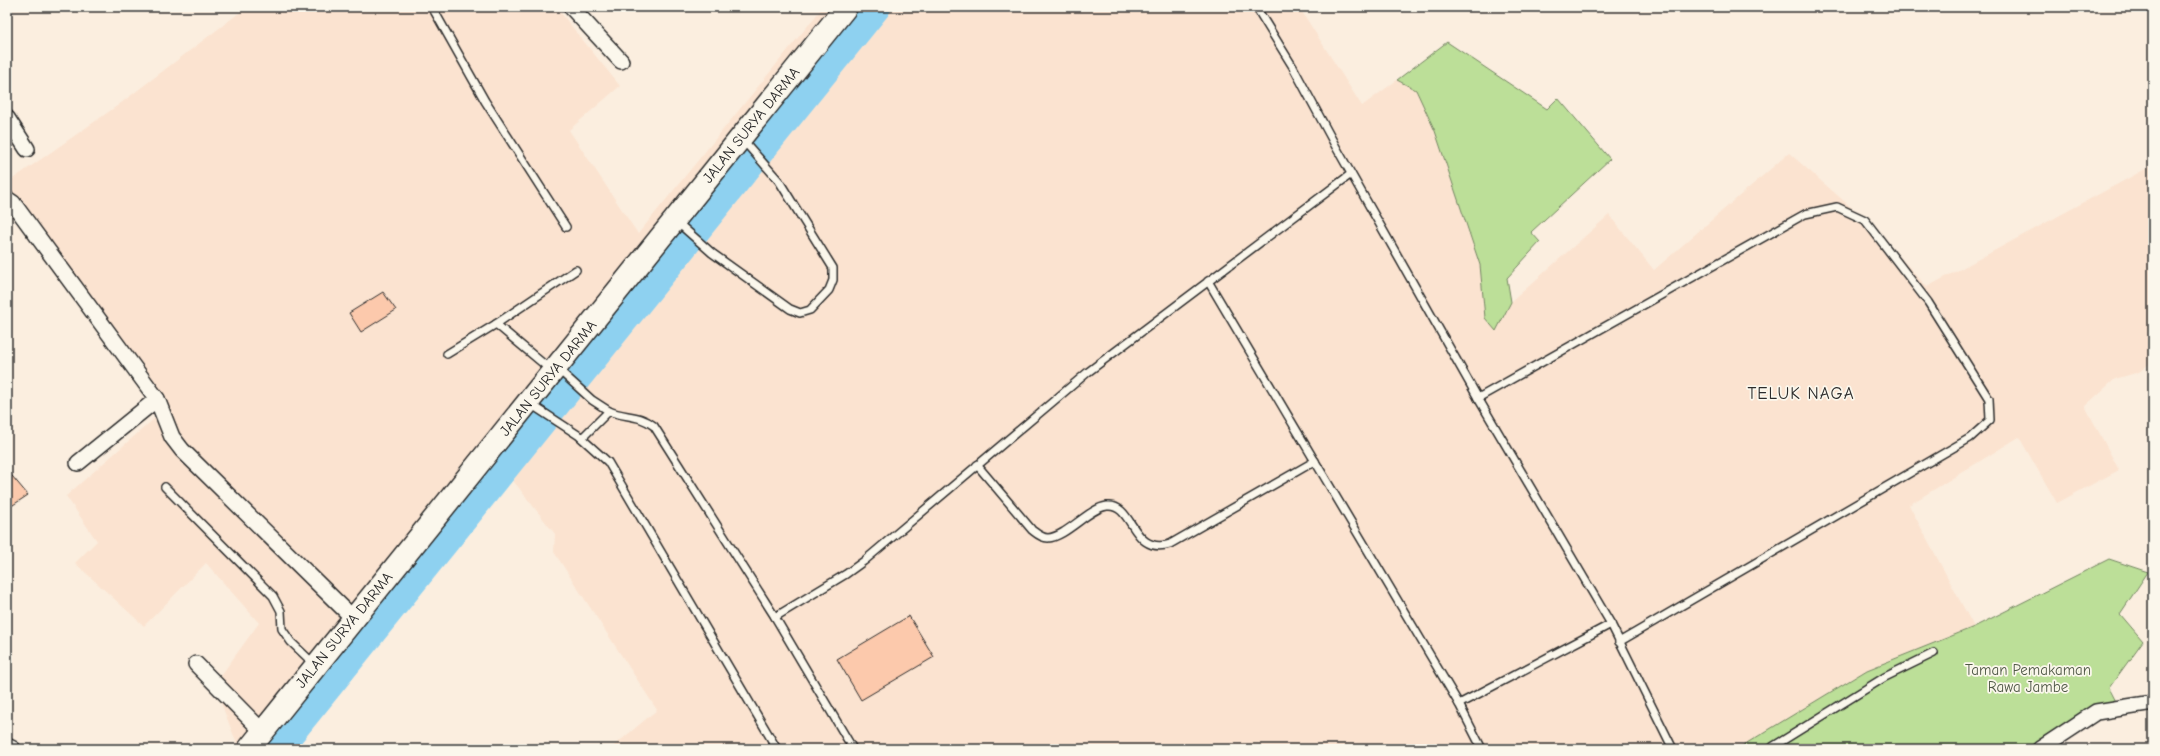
<svg xmlns="http://www.w3.org/2000/svg" width="2160" height="756" font-family="'Comic Neue',sans-serif">
<rect width="100%" height="100%" fill="#fbeedf"/>
<filter id="ink" filterUnits="userSpaceOnUse"><feTurbulence type="fractalNoise" baseFrequency=".025" numOctaves="2"/><feDisplacementMap in="SourceGraphic" scale="8" xChannelSelector="R" yChannelSelector="G"/><feConvolveMatrix kernelMatrix="1 2 1 2 8 2 1 2 1" color-interpolation-filters="sRGB"/></filter>
<g filter="url(#ink)">
<!-- built -->
<polygon fill="#fbe3d0" points="247,7 556,7 620,86 569,130 638,234 823,7 1299,7 1362,106 1397,80 1416,89 1435,131 1480,265 1485,318 1496,330 1511,302 1609,215 1654,270 1789,153 1868,222 1927,287 2153,165 2153,361 2139,372 2115,379 2085,406 2119,470 2057,503 2019,437 1909,505 1974,627 1867,670 1737,749 610,749 657,710 554,552 555,534 511,478 296,749 239,749 214,685 259,623 206,563 144,626 75,563 97,541 66,496 155,418 143,367 7,191 7,183 117,106"/>
<!-- green -->
<g fill="#bcdf98" stroke="#748562">
<polygon points="1447,42 1547,109 1558,98 1610,159 1531,232 1540,242 1507,278 1511,302 1496,331 1485,318 1480,265 1435,131 1416,90 1397,80"/>
<polygon points="2109,559 2148,572 2120,614 2143,641 2109,688 2123,715 2096,719 2045,749 1737,749 1867,670 1974,627"/>
</g>
<g fill="none" stroke-linecap="round" stroke-linejoin="round">
<!-- river -->
<polyline stroke="#8ed1f0" stroke-width="28" points="278,749 877,7"/>
</g>
<!-- building -->
<g fill="#fcc9ac" stroke="#2b2b2b">
<polygon points="383,292 396,310 361,332 349,313"/>
<polygon points="7,470 28,495 7,509"/>
<polygon points="909,616 934,657 861,700 837,659"/>
</g>
<g fill="none" stroke-linecap="round" stroke-linejoin="round">
<!-- lane casing -->
<g stroke="#2b2b2b" stroke-width="10">
<g id="lane">
<polyline points="432,7 485,101 566,227"/>
<polyline points="1256,7 1293,67 1336,147 1478,398 1611,624 1673,749"/>
<polyline points="677,222 712,253 790,309 800,313 810,310 829,290 833,280 833,268 779,181 743,140"/>
<polyline points="1208,281 1459,704 1482,749"/>
<polyline points="447,354 496,324"/>
<polyline points="558,369 592,400 609,411"/>
<polyline points="552,371 496,324 576,270"/>
<polyline points="1478,398 1805,214 1837,207 1865,220 1928,302 1989,399 1990,420 1970,438 1619,642"/>
<polyline points="529,403 578,435 608,462 777,749"/>
<path d="M582,438L609,411C625,418 639,414 654,426L775,617L853,749"/>
<path d="M977,465L1032,530C1036,533 1041,538 1048,538C1066,537 1089,508 1107,506C1134,503 1131,556 1170,544L1315,461"/>
<polyline points="165,487 273,596 281,611 282,629 291,642 314,664"/>
<polyline points="775,617 846,574 864,561 1088,372 1351,174"/>
<polyline points="1459,704 1611,624"/>
<polyline points="1769,749 1885,677 1934,653"/>
</g>
</g>
<!-- street casing -->
<g stroke="#2b2b2b" stroke-width="18">
<g id="street">
<polyline points="571,7 621,61"/>
<polyline points="7,118 27,149"/>
<polyline points="7,199 13,203 157,399 172,437 182,450 353,618"/>
<polyline points="78,463 157,399"/>
<polyline points="196,664 263,732"/>
<polyline points="7,746 13,749"/>
<polyline points="2040,749 2096,712 2153,703"/>
</g>
</g>
<!-- primary casing -->
<g stroke="#2b2b2b" stroke-width="25">
<polyline id="primary" points="249,749 846,7"/>
</g>
<!-- lane -->
<use href="#lane" stroke="#fbf7ec" stroke-width="7"/>
<!-- street -->
<use href="#street" stroke="#fbf7ec" stroke-width="15"/>
<!-- primary -->
<use href="#primary" stroke="#fbf7ec" stroke-width="22"/>
</g>
</g>
<g text-anchor="middle" stroke-width="3.5" stroke-linejoin="round" paint-order="stroke">
<!-- street labels -->
<g font-size="15" fill="#2b2b2b" stroke="#fbf7ec">
<text transform="translate(751 125) rotate(-51)" y="5">JALAN SURYA DARMA</text>
<text transform="translate(548 378) rotate(-51)" y="5">JALAN SURYA DARMA</text>
<text transform="translate(344 630) rotate(-51)" y="5">JALAN SURYA DARMA</text>
</g>
<!-- park labels -->
<g font-size="15" fill="#4f5846" stroke="#fbf7ec">
<text x="2028" y="675">Taman Pemakaman<tspan x="2028" dy="17">Rawa Jambe</tspan></text>
</g>
<!-- quarter labels -->
<g font-size="17" letter-spacing="1" fill="#2b2b2b" stroke="#fbf7ec">
<text x="1801" y="399">TELUK NAGA</text>
</g>
</g>
<!-- margin -->
<rect width="2160" height="756" fill="none" stroke="#fbf7ec" stroke-width="24"/>
<rect x="12" y="12" width="2136" height="732" fill="none" stroke="#2b2b2b" stroke-width="1.5" filter="url(#ink)"/>
</svg>
